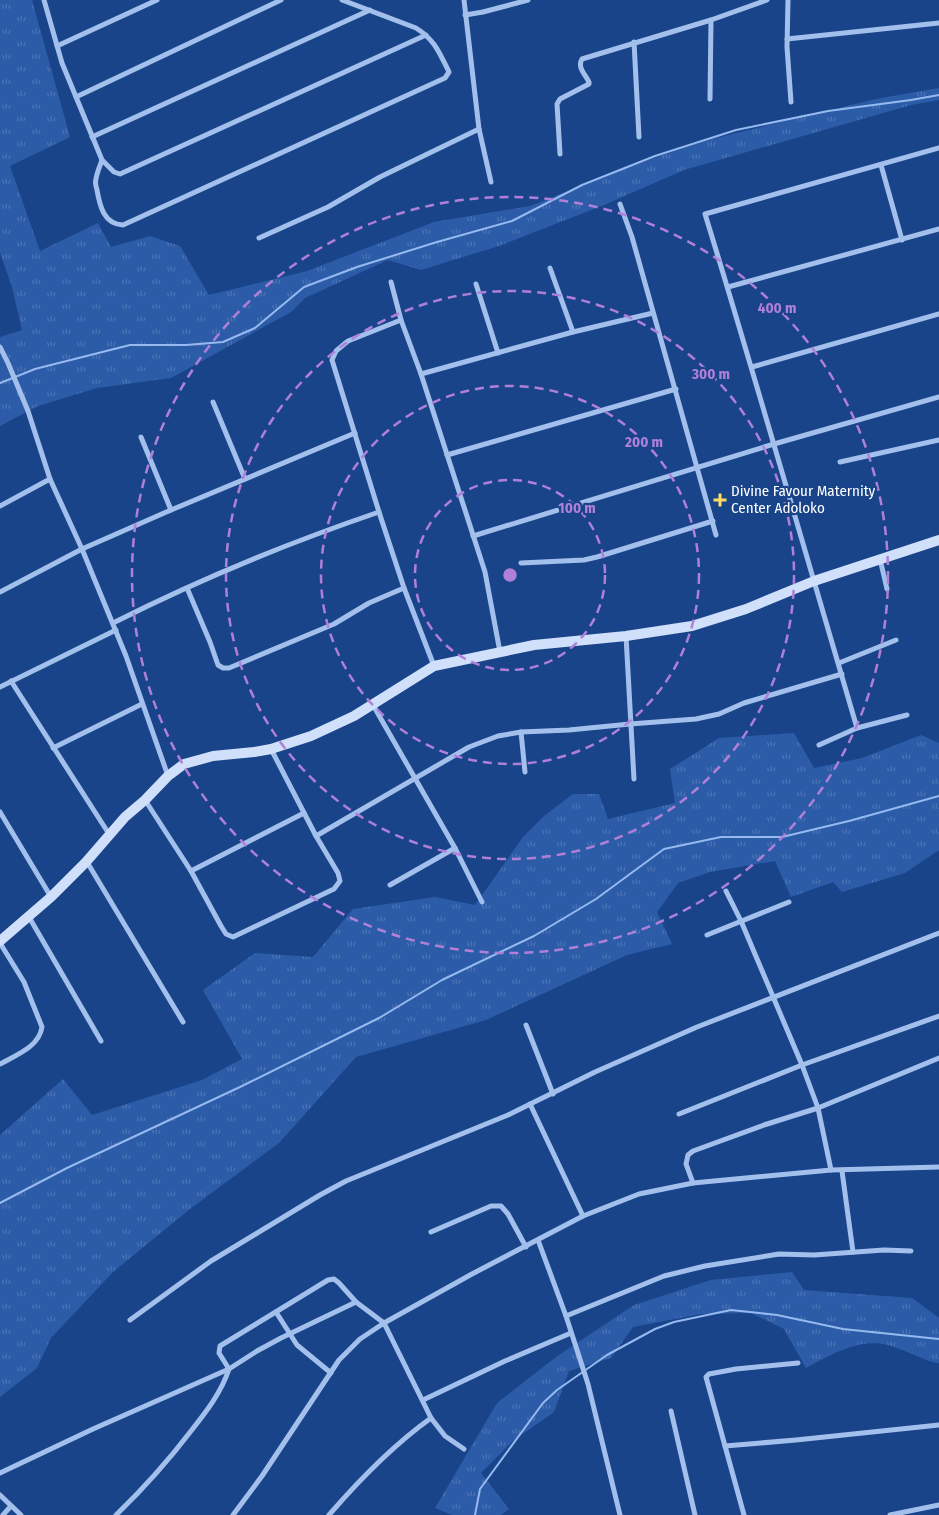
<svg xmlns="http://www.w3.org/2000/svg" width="939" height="1515" font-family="'Fira Sans Condensed',sans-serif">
<defs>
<pattern id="grass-tufts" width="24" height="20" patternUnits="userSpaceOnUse" patternTransform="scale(1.25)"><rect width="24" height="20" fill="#2c5ca8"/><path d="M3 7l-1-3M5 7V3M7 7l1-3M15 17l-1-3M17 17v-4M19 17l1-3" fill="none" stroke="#4c74b5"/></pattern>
</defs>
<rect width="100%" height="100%" fill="#19448a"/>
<!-- grass -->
<g fill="url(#grass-tufts)">
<polygon points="0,0 32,0 70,137 10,166 40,251 98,223 111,247 150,236 180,246 209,295 307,271 434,222 530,206 642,162 712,139 876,99 939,88 939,100 911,105 684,170 604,205 499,246 421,270 388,260 305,298 291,312 171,378 97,388 38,406 0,426 0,337 22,330 12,287 0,253"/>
<polygon points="794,733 814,768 862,758 921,735 939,743 939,850 905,873 842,892 833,882 791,897 775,861 710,872 678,883 657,912 672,944 627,955 486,1020 356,1057 279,1143 190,1209 113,1272 51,1338 37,1368 0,1397 0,1135 63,1079 92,1115 202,1080 242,1059 203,990 255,953 313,957 353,909 435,897 475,905 523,837 544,816 573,794 599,794 608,819 675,803 670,769 719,738"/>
<path d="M792,1272L804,1290L912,1298L939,1318V1363L932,1362C918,1357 902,1349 888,1345C858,1338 831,1355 806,1368L784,1329L751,1313L701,1314L633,1327L611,1358L569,1371L554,1412L514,1440L481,1473L509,1509L501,1515H452L435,1508L497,1403L556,1357L634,1305L711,1280Z"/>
</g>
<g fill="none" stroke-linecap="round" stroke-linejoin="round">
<!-- stream -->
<g stroke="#96baf0" stroke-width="2">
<polyline points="0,383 35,369 130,345 186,345 223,342 255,328 304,287 357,267 437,242 512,221 582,185 655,156 736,130 828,111 911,100 939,95"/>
<polyline points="0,1203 67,1168 240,1087 379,1018 442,980 534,936 596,899 664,849 721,837 782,837 849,821 939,796"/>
<polyline points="475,1515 480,1489 543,1403 557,1390 607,1355 655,1329 674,1322 731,1310 777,1315 843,1329 939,1339"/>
</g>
<!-- street -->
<g stroke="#a3c0ed" stroke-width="5">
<path d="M44,0L62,63L102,160C100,166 97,172 96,179C95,182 96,187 97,190C100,207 104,224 123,225L445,78L449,72C439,52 435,40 416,28L342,0"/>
<polyline points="464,0 479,129 491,182"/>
<polyline points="788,0 787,47 791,102"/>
<polyline points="465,15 483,12 528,0"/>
<polyline points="787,39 939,23"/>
<polyline points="634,42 639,137"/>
<polyline points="57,46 157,0"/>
<polyline points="76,97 281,0"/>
<polyline points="710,99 711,20"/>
<polyline points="92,137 370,10"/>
<path d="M560,154L557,104L560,99L589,84V82C585,74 577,67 582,59L711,20L767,0"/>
<polyline points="102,160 114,172 120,174 426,35"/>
<polyline points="881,165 902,240"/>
<polyline points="620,204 632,237 716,535"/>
<polyline points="259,238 328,207 380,177 479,129"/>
<polyline points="550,268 573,332"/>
<polyline points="391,282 401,320 421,374 485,572 500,652"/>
<polyline points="476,284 498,353"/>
<polyline points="728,287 939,229"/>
<polyline points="401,320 348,341 336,351 332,360 379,512 404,588 434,666"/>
<polyline points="0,347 8,363 28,411 50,479 82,549 126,656 168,776"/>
<polyline points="752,367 939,314"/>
<polyline points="421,374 573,332 653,313"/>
<polyline points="213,402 245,479"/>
<polyline points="141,437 171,510"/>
<polyline points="447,455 676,389"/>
<polyline points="840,462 939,440"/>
<polyline points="0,506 50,479"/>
<polyline points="473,536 774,444 939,397"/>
<polyline points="880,559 887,589"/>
<polyline points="521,563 584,560 597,557 713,521"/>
<polyline points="187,588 210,642 218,665 223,668 229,668 334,624 369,603 404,588"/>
<polyline points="0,592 82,549 171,510 355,433"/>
<path d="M113,623C198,580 288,543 379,512"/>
<polyline points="626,636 634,779"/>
<polyline points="839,663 896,640"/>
<polyline points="11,681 109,834"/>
<polyline points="0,687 116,630"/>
<polyline points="373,705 455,848 482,902"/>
<path d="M857,728C836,654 813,580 792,506C763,408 735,311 705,214L939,148"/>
<polyline points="521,732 525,772"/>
<polyline points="819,745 857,728 907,715"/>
<polyline points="53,748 142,704"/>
<polyline points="145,800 191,871 221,926 226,934 233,937 334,889 340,881 338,873 316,836 271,749"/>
<polyline points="0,812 51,897"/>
<polyline points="316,836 469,747 498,736 521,732 569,730 630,724 696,719 719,714 744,703 842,674"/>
<polyline points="87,862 183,1022"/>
<polyline points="191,871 304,813"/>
<polyline points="390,885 455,848"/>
<polyline points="726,891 741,921 802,1065 818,1108 831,1170"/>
<polyline points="29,917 101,1041"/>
<polyline points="707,935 789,902"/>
<path d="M0,943L24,982L42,1027C39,1047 16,1055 0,1064"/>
<polyline points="526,1025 553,1094"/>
<polyline points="530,1104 583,1216"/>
<polyline points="679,1114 802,1065 939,1016"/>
<polyline points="842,1171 853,1252"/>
<polyline points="693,1183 686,1164 688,1155 693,1151 764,1125 818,1108 939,1058"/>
<polyline points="431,1232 491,1206 501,1206 508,1214 526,1247"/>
<polyline points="538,1240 566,1316 588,1384 620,1515"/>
<polyline points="276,1312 297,1345 331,1373"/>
<polyline points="566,1316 664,1276 705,1266 779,1254 814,1255 884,1250 911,1251"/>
<polyline points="130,1320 211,1261 320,1195 346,1181 508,1115 595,1072 697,1027 939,933"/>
<polyline points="423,1400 505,1361 571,1333"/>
<polyline points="671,1411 695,1515"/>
<polyline points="725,1446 796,1440 939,1425"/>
<polyline points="0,1473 93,1429 229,1369 257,1351 281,1338 356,1302"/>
<polyline points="0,1495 21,1515"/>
<polyline points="3,1515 11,1506"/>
<path d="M116,1515C143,1489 168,1461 191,1431C206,1412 221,1393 229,1369L219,1353L220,1346L328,1280L334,1279L339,1283L356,1302L384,1323L431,1418L445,1436L464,1449"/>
<polyline points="233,1515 262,1476 339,1360 360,1339 384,1323 472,1274 583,1216 639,1194 693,1183 831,1170 939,1167"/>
<path d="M329,1515C360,1479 392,1446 431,1418"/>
<polyline points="744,1515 706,1377 709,1374 736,1369 798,1363"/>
<polyline points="890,1515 939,1505"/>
</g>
<!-- secondary -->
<polyline stroke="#d0dffa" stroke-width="10" points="0,941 51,897 86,862 125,817 145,800 168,776 184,764 213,756 254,752 271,749 311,736 354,716 434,666 534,645 626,636 692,626 746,609 814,581 939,540"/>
</g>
<!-- distance rings -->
<g fill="none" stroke="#b080d9" stroke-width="2.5" stroke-dasharray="9 6">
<circle cx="510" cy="575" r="95"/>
<circle cx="510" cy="575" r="189"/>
<circle cx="510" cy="575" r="284"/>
<circle cx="510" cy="575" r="378"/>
</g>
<!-- markers -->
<path fill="#ffdb5f" stroke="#19448a" stroke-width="2" d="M717.5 492.5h5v5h5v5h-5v5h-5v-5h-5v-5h5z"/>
<g text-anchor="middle" stroke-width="4.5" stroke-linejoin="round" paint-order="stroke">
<!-- poi labels -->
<g font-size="15" fill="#fff" stroke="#19448a" text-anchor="start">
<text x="731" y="496">Divine Favour Maternity<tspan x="731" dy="17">Center Adoloko</tspan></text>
</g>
</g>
<circle cx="510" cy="575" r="8" fill="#b080d9" stroke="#19448a" stroke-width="2.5"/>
<g font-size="15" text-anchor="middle" font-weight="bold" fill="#b080d9" stroke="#19448a" stroke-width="4.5" stroke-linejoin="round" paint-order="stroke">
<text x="777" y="313">400 m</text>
<text x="711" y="379">300 m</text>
<text x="644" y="447">200 m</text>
<text x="577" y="513">100 m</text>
</g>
</svg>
